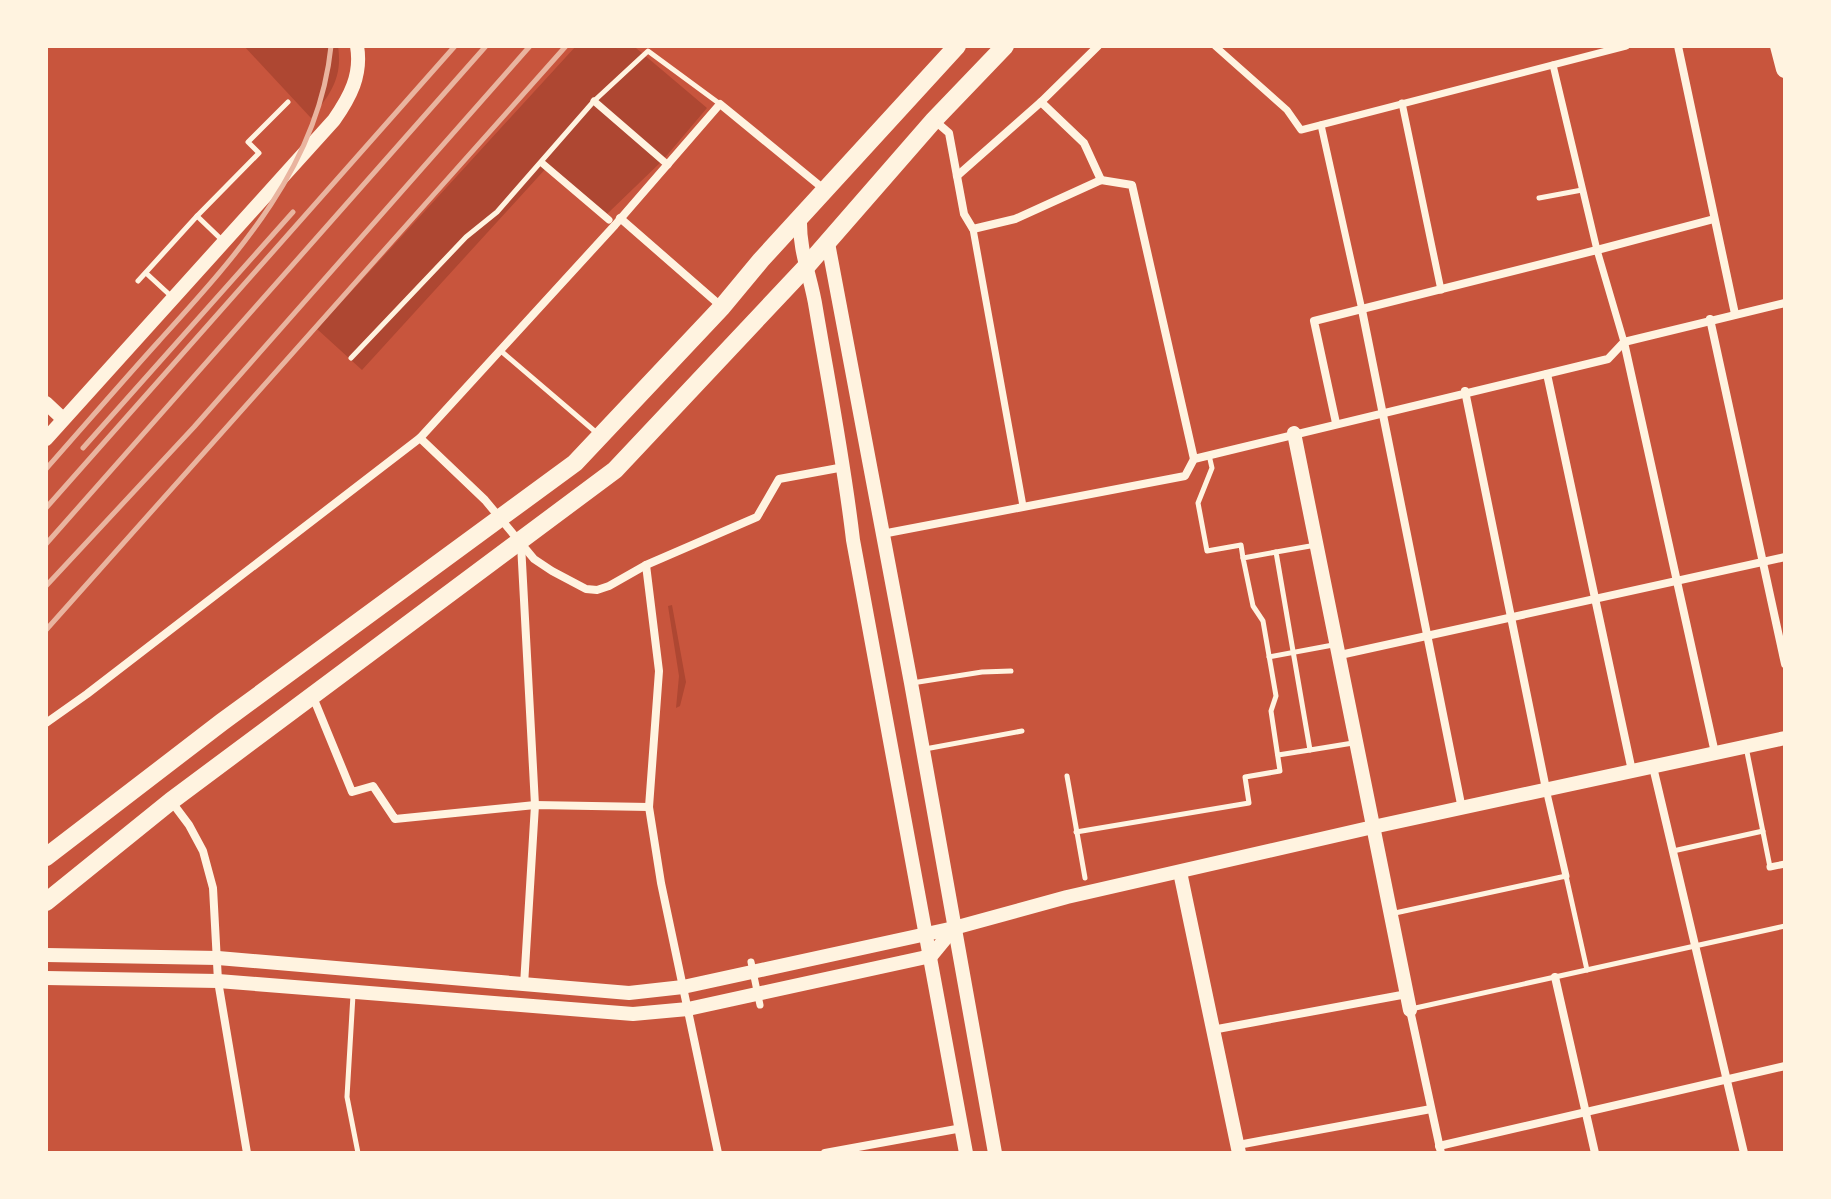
<svg xmlns="http://www.w3.org/2000/svg" width="1831" height="1199" font-family="Ubuntu,sans-serif">
<rect width="100%" height="100%" fill="#c8553d"/>
<!-- green -->
<g fill="#ae4732">
<path d="M244,46H338C343,78 330,95 311,118Z"/>
<polygon points="576,46 637,46 636,48 707,108 663,160 607,214 549,165 362,370 317,329"/>
<polygon points="672,605 686,682 680,706 676,708 679,676 668,606"/>
</g>
<g fill="none" stroke-linecap="round" stroke-linejoin="round">
<!-- service -->
<g stroke="#fff3e0" stroke-width="5">
<polyline points="1539,198 1582,190"/>
<polyline points="197,216 259,153 248,142 288,102"/>
<polyline points="146,273 172,297"/>
<polyline points="138,281 197,216 223,241"/>
<polyline points="501,351 598,434"/>
<polyline points="351,358 466,237 497,212 594,101 648,51 720,104"/>
<polyline points="1209,455 1212,468 1198,503 1207,551 1241,545 1243,558"/>
<polyline points="1316,545 1276,552 1310,750 1353,743"/>
<polyline points="1269,657 1333,645"/>
<polyline points="912,683 982,672 1011,671"/>
<polyline points="1746,747 1770,867"/>
<polyline points="925,749 1022,731"/>
<polyline points="1278,755 1310,750"/>
<polyline points="1067,776 1085,878"/>
<polyline points="1076,832 1249,803 1245,777 1280,771 1271,711 1276,696 1263,621 1253,606 1243,558 1276,552"/>
<polyline points="1673,851 1763,831"/>
<polyline points="1395,913 1566,876 1587,970"/>
<polyline points="353,995 347,1097 358,1153"/>
<polyline points="1411,1009 1785,926"/>
</g>
<!-- pedestrian -->
<g stroke="#fff3e0" stroke-width="7">
<polyline points="1215,46 1287,110 1301,130 1626,46"/>
<polyline points="1553,65 1597,250 1624,342"/>
<polyline points="594,101 668,165"/>
<polyline points="1402,103 1441,290"/>
<polyline points="1321,125 1362,310"/>
<polyline points="542,163 609,220"/>
<polyline points="973,229 1023,506"/>
<polyline points="1546,789 1566,876"/>
<polyline points="1770,867 1785,864"/>
<polyline points="751,962 760,1005"/>
</g>
<!-- minor -->
<g stroke="#fff3e0" stroke-width="8">
<polyline points="1678,46 1735,314"/>
<polyline points="1041,102 1084,143 1101,180"/>
<polyline points="934,120 949,133 964,214 973,229 1015,219 1101,180 1132,185 1194,459"/>
<polyline points="957,176 1041,102 1098,46"/>
<polyline points="620,218 722,307"/>
<polyline points="1362,310 1462,809"/>
<polyline points="1710,319 1785,664"/>
<polyline points="1624,342 1715,753"/>
<polyline points="1547,374 1632,771"/>
<polyline points="1465,391 1546,789"/>
<polyline points="1336,423 1314,321 1597,250 1714,219"/>
<polyline points="420,438 485,500 534,559 552,571 586,589 597,590 609,586 646,565 757,517 779,479 844,467"/>
<polyline points="882,534 1185,476 1194,459 1608,359 1624,342 1785,303"/>
<polyline points="521,544 535,805 524,985"/>
<polyline points="646,565 659,671 649,807 661,883 718,1153"/>
<polyline points="1340,655 1785,557"/>
<polyline points="313,697 352,792 373,786 395,819 535,805 649,807"/>
<polyline points="46,723 87,694 420,438 615,225 720,104 825,190"/>
<polyline points="1653,767 1744,1153"/>
<polyline points="171,801 189,825 203,851 213,888 218,981 247,1153"/>
<polyline points="1555,977 1595,1153"/>
<polyline points="1410,1010 1441,1153"/>
<polyline points="1212,1030 1407,994"/>
<polyline points="1238,1145 1431,1109"/>
<polyline points="1439,1146 1785,1066"/>
<polyline points="825,1153 962,1128"/>
</g>
<!-- tertiary -->
<g stroke="#fff3e0" stroke-width="14">
<polyline points="46,403 63,419"/>
<polyline points="1294,433 1410,1010"/>
<path d="M46,439L334,120C350,97 362,75 357,46"/>
<polyline points="1180,872 1239,1153"/>
<polyline points="46,955 218,958 629,993 683,987 954,928 1067,897 1373,827 1785,738"/>
<polyline points="46,978 218,981 633,1014 688,1009 931,956 954,928"/>
</g>
<!-- secondary -->
<g stroke="#fff3e0" stroke-width="14">
<path d="M800,218C799,253 811,276 816,309C829,386 844,462 853,540L966,1153"/>
<polyline points="828,243 911,683 995,1153"/>
</g>
<!-- trunk -->
<g stroke="#fff3e0" stroke-width="18">
<polyline points="1779,46 1785,69"/>
<polyline points="46,857 222,722 575,463 722,307 761,260 957,46"/>
<polyline points="46,902 171,801 615,470 805,268 934,120 1005,46"/>
</g>
<!-- rail -->
<g stroke="#e9b49f" stroke-width="5">
<polyline points="83,448 293,212"/>
<path d="M46,469C84,426 121,383 159,341C237,255 319,166 331,46"/>
<polyline points="46,508 455,46"/>
<polyline points="46,544 486,46"/>
<polyline points="46,586 194,427 530,46"/>
<polyline points="46,630 566,46"/>
</g>
</g>
<!-- border -->
<rect width="1831" height="1199" fill="none" stroke="#fff3e0" stroke-width="96"/>
</svg>
